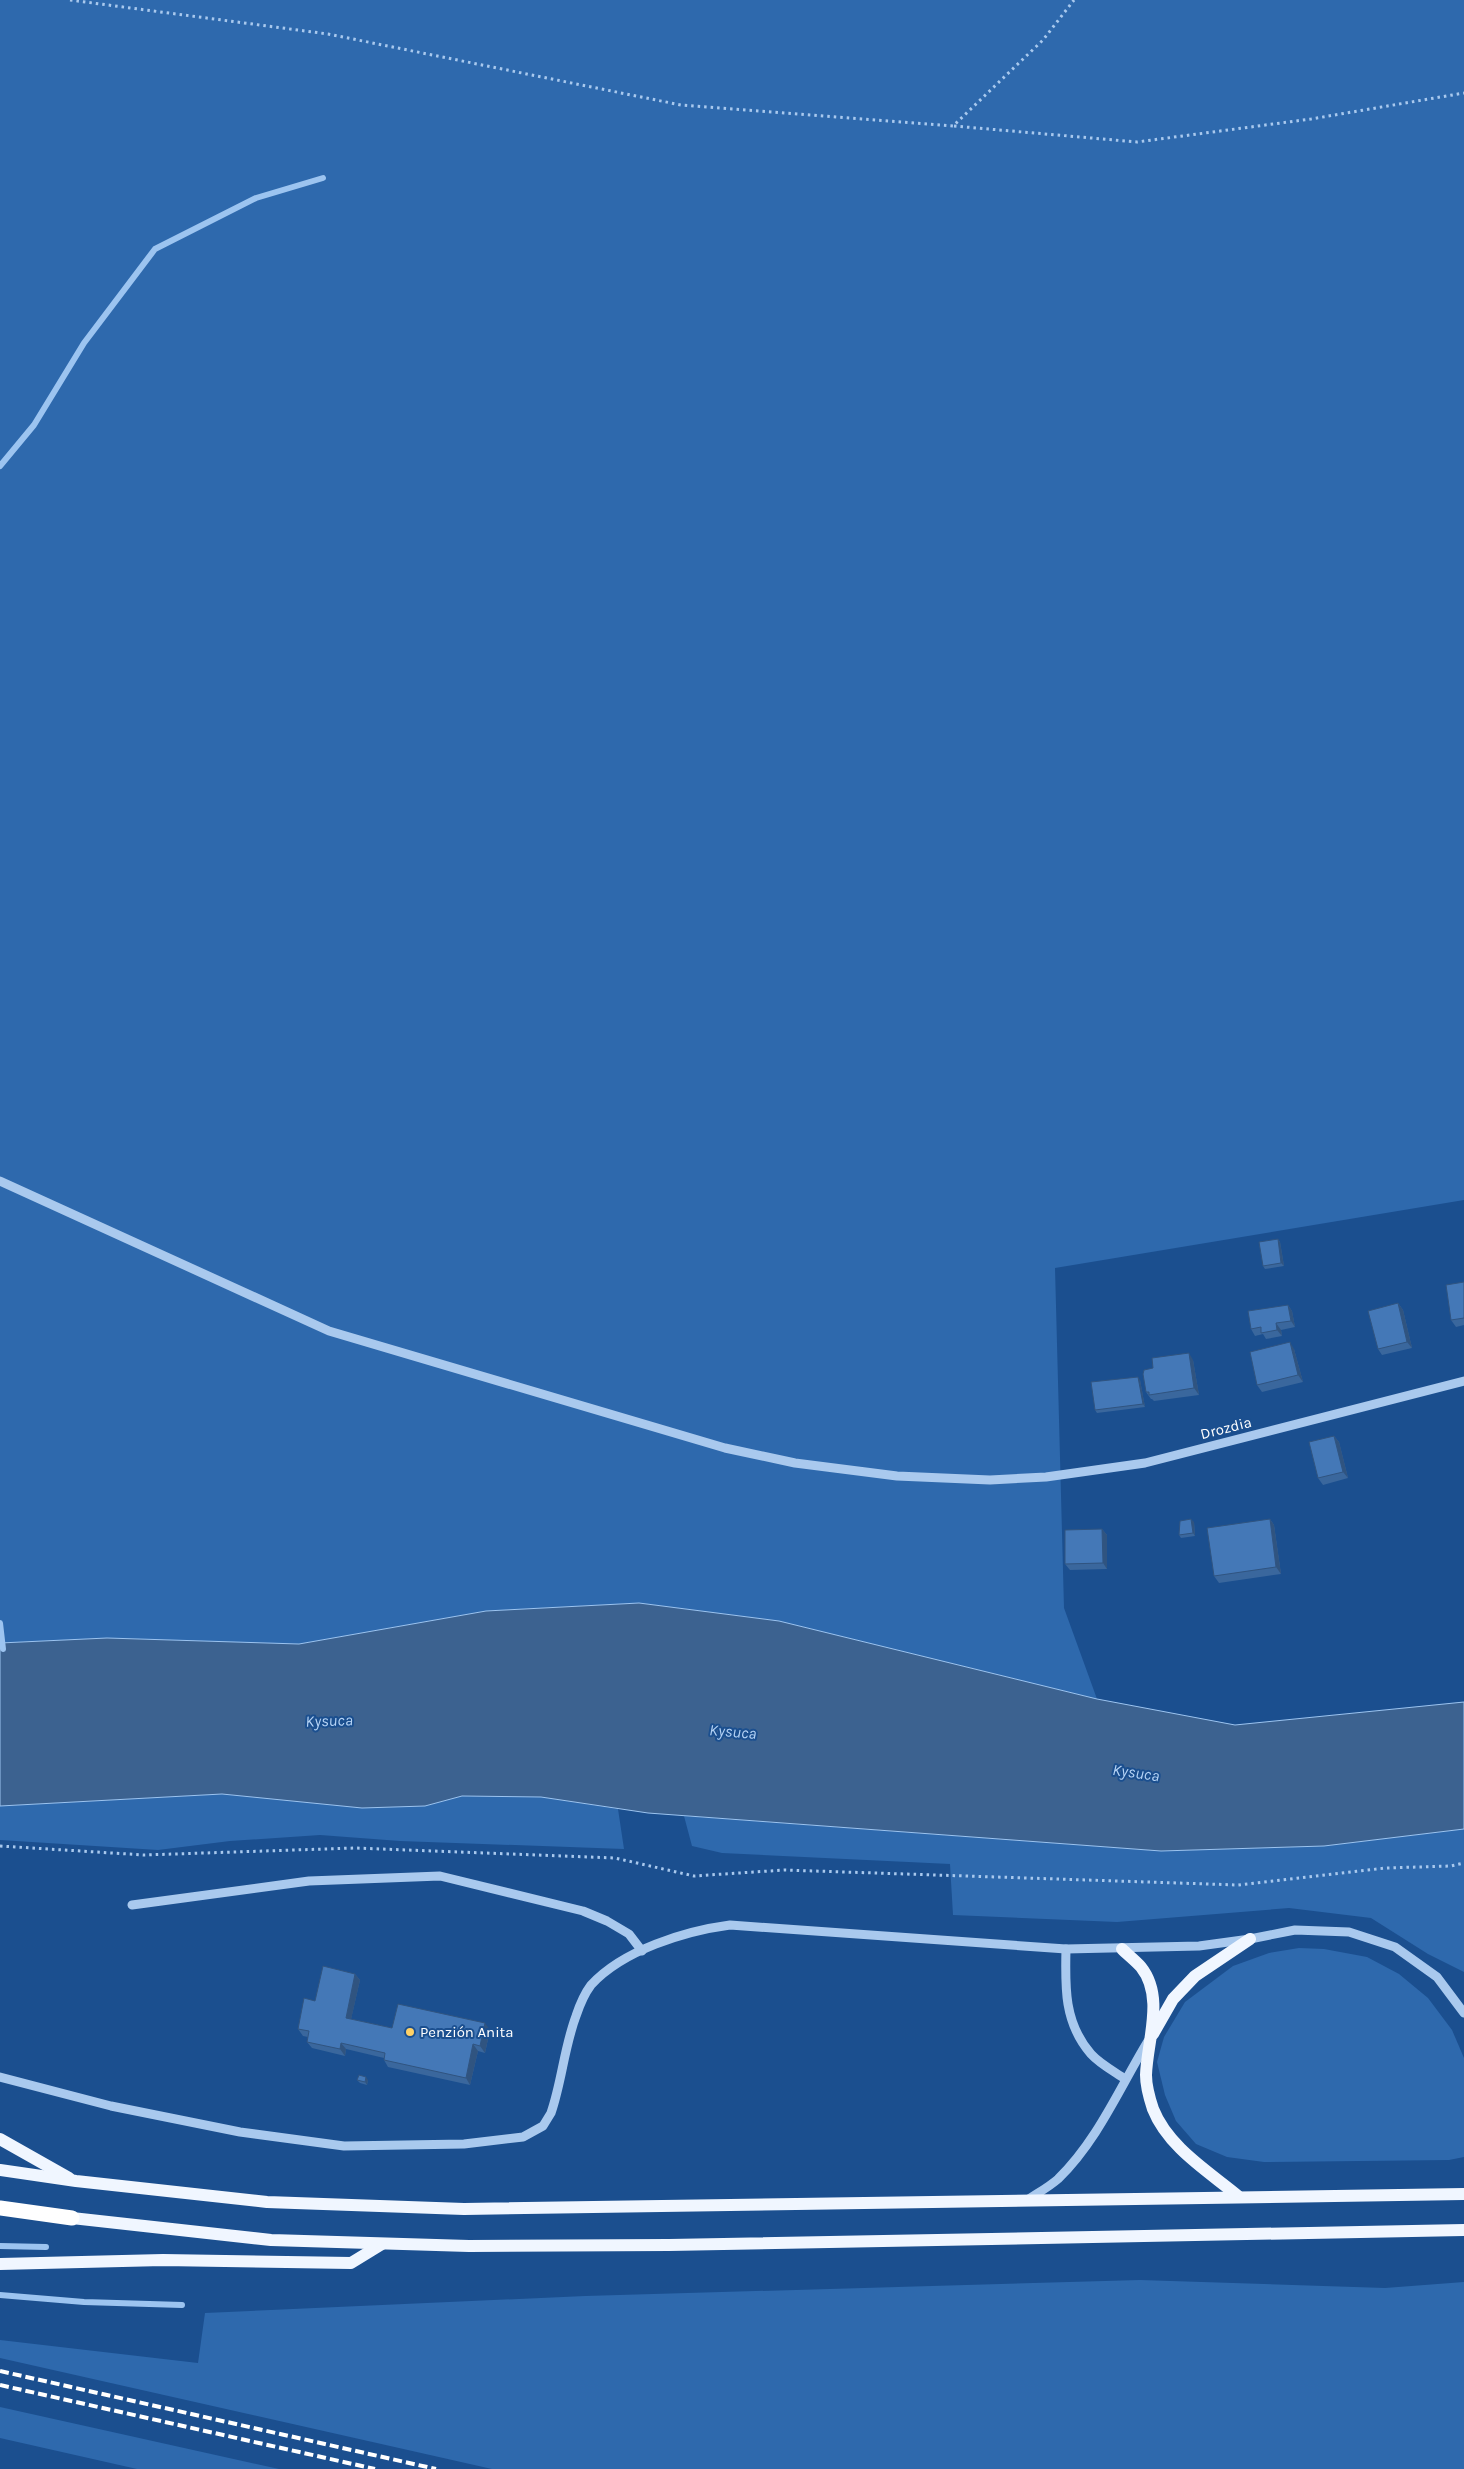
<svg xmlns="http://www.w3.org/2000/svg" width="1464" height="2469" font-family="Karla,sans-serif">
<rect width="100%" height="100%" fill="#1b4f8f"/>
<!-- green -->
<g fill="#2e69ad">
<polygon points="0,0 1464,0 1464,1200 1055,1268 1064,1608 1097,1699 779,1621 639,1603 486,1611 299,1644 107,1638 0,1643"/>
<polygon points="222,1794 362,1808 425,1806 462,1796 541,1797 618,1809 624,1849 400,1841 320,1835 230,1841 158,1850 0,1840 0,1806"/>
<polygon points="684,1816 1161,1851 1324,1846 1464,1829 1464,1972 1428,1954 1371,1918 1289,1908 1117,1922 953,1915 950,1864 722,1853 692,1846"/>
<polygon points="1299,1948 1324,1949 1367,1957 1399,1974 1428,1998 1452,2030 1464,2058 1464,2157 1449,2160 1264,2162 1227,2157 1196,2144 1176,2121 1165,2095 1157,2062 1164,2037 1185,2002 1233,1966 1269,1953"/>
<polygon points="1140,2280 1385,2288 1464,2282 1464,2469 492,2469 0,2358 0,2340 198,2363 205,2313 585,2296"/>
<polygon points="0,2407 279,2469 137,2469 0,2438"/>
</g>
<!-- water -->
<polygon fill="#3c6290" stroke="#9cc4f0" points="639,1603 779,1621 1097,1699 1235,1725 1464,1702 1464,1829 1324,1846 1161,1851 648,1813 541,1797 462,1796 425,1806 362,1808 222,1794 0,1806 0,1643 107,1638 299,1644 486,1611"/>
<g fill="none" stroke-linecap="round" stroke-linejoin="round">
<!-- stream -->
<g stroke="#9cc4f0" stroke-width="6">
<polyline points="0,466 34,425 84,343 155,249 256,198 323,178"/>
<polyline points="0,1623 3,1649"/>
<polyline points="0,2246 46,2247"/>
<polyline points="0,2295 84,2302 182,2305"/>
</g>
<!-- path -->
<g stroke="#a9c9ee" stroke-width="3" stroke-dasharray="2.5 4" stroke-linecap="butt">
<polyline points="70,0 328,34 681,105 953,126 1043,40 1074,0"/>
<polyline points="954,126 1137,142 1311,119 1464,93"/>
<polyline points="0,1846 144,1855 355,1848 615,1858 694,1876 784,1870 1238,1885 1386,1868 1451,1866 1464,1863"/>
</g>
<!-- minor -->
<g stroke="#a9c9ee" stroke-width="9">
<polyline points="0,1181 329,1331 725,1448 795,1463 897,1476 990,1480 1046,1477 1145,1463 1464,1381"/>
<polyline points="132,1905 309,1881 440,1876 583,1911 607,1921 629,1934 642,1951"/>
<path d="M1066,1949C1065,1987 1064,2023 1091,2054C1100,2064 1115,2072 1125,2079"/>
<path d="M0,2077L111,2106L240,2132L344,2146L464,2144L523,2137L543,2126L551,2113C562,2081 564,2048 576,2016C579,2007 585,1993 591,1985C623,1950 685,1931 730,1925L1066,1949L1199,1946L1250,1939L1295,1930L1349,1932L1395,1947L1437,1977L1464,2013"/>
<path d="M1026,2201C1036,2194 1049,2187 1058,2179C1098,2140 1120,2087 1148,2041"/>
</g>
<!-- major -->
<g stroke="#f0f6ff" stroke-width="12">
<path d="M1122,1949C1128,1955 1136,1961 1141,1967C1165,1997 1147,2041 1146,2075C1146,2085 1150,2100 1153,2109C1168,2147 1208,2171 1238,2196"/>
<polyline points="1153,2034 1173,1999 1195,1976 1250,1939"/>
<polyline points="0,2139 69,2178"/>
<polyline points="0,2170 76,2181 267,2202 464,2209 1464,2194"/>
<polyline points="72,2218 271,2240 469,2246 669,2245 1464,2230"/>
<polyline points="0,2264 163,2260 351,2263 382,2244"/>
</g>
<!-- highway -->
<polyline stroke="#fff" stroke-width="15" points="0,2208 72,2218"/>
<!-- rail -->
<g stroke="#fff" stroke-width="4" stroke-dasharray="9 4" stroke-linecap="butt">
<polyline points="0,2371 436,2469"/>
<polyline points="0,2385 375,2469"/>
</g>
</g>
<!-- wall -->
<g fill="#3a679d">
<polygon points="1278,1239 1280,1242 1284,1266 1265,1269 1263,1266"/>
<polygon points="1464,1282 1464,1325 1456,1327 1451,1320"/>
<polygon points="1398,1303 1403,1310 1412,1348 1382,1355 1378,1349"/>
<polygon points="1288,1305 1292,1311 1295,1327 1281,1330 1282,1336 1266,1339 1263,1334 1255,1336 1251,1329"/>
<polygon points="1294,1349 1303,1382 1262,1392 1257,1385"/>
<polygon points="1193,1360 1199,1395 1154,1401 1152,1399 1151,1399 1146,1392 1153,1368"/>
<polygon points="1140,1380 1145,1407 1097,1413 1095,1410"/>
<polygon points="1334,1436 1339,1442 1348,1478 1323,1485 1318,1478"/>
<polygon points="1270,1519 1274,1525 1281,1574 1219,1583 1214,1576"/>
<polygon points="1194,1522 1195,1536 1181,1538 1179,1535"/>
<polygon points="1102,1529 1107,1535 1107,1569 1070,1570 1065,1564"/>
<polygon points="355,1974 360,1980 351,2019 392,2028 490,2030 485,2053 478,2051 470,2085 388,2067 384,2060 384,2058 346,2049 345,2056 312,2048 307,2042 308,2037 303,2036 298,2029 315,2001"/>
<polygon points="357,2080 368,2080 367,2085 360,2083"/>
</g>
<!-- shaded-wall -->
<g fill="#305480">
<polygon points="1278,1239 1280,1242 1284,1266 1281,1263"/>
<polygon points="1398,1303 1403,1310 1412,1348 1407,1342"/>
<polygon points="1288,1305 1292,1311 1295,1327 1291,1321"/>
<polygon points="1276,1323 1281,1330 1282,1336 1277,1330"/>
<polygon points="1290,1342 1294,1349 1303,1382 1298,1375"/>
<polygon points="1189,1353 1193,1360 1199,1395 1194,1388"/>
<polygon points="1138,1377 1140,1380 1145,1407 1143,1404"/>
<polygon points="1334,1436 1339,1442 1348,1478 1343,1472"/>
<polygon points="1191,1519 1194,1522 1195,1536 1193,1533"/>
<polygon points="1270,1519 1274,1525 1281,1574 1276,1567"/>
<polygon points="1102,1529 1107,1535 1107,1569 1103,1563"/>
<polygon points="355,1974 360,1980 350,2024 346,2018"/>
<polygon points="485,2023 490,2030 485,2053 480,2046"/>
<polygon points="341,2043 346,2049 345,2056 340,2049"/>
<polygon points="473,2044 478,2051 470,2085 466,2078"/>
<polygon points="366,2077 368,2080 367,2085 365,2082"/>
</g>
<!-- building -->
<g fill="#4478b7" stroke="#305480">
<polygon points="1278,1239 1281,1263 1263,1266 1259,1242"/>
<polygon points="1464,1282 1464,1318 1451,1320 1446,1285"/>
<polygon points="1398,1303 1407,1342 1378,1349 1368,1311"/>
<polygon points="1288,1305 1291,1321 1276,1323 1277,1330 1261,1333 1261,1327 1251,1329 1248,1311"/>
<polygon points="1290,1342 1298,1375 1257,1385 1250,1352"/>
<polygon points="1189,1353 1194,1388 1149,1395 1149,1392 1146,1392 1143,1374 1144,1370 1153,1368 1152,1358"/>
<polygon points="1138,1377 1143,1404 1095,1410 1091,1382"/>
<polygon points="1334,1436 1343,1472 1318,1478 1309,1442"/>
<polygon points="1191,1519 1193,1533 1179,1535 1180,1521"/>
<polygon points="1270,1519 1276,1567 1214,1576 1207,1528"/>
<polygon points="1102,1529 1103,1563 1065,1564 1065,1530"/>
<polygon points="323,1966 355,1974 346,2018 392,2028 398,2004 485,2023 480,2046 473,2044 466,2078 384,2060 385,2053 341,2043 340,2049 307,2042 309,2031 298,2029 304,1998 315,2001"/>
<polygon points="359,2075 366,2077 365,2082 357,2080"/>
</g>
<!-- markers -->
<circle fill="#ffd166" stroke="#1b4f8f" stroke-width="2" cx="410" cy="2032" r="5"/>
<g text-anchor="middle" stroke-width="4" stroke-linejoin="round" paint-order="stroke">
<!-- street labels -->
<g font-size="15" fill="#fff" stroke="#1b4f8f">
<text transform="translate(1226 1428) rotate(-14)" y="5">Drozdia</text>
</g>
<!-- poi labels -->
<g font-size="15" fill="#fff" stroke="#1b4f8f" text-anchor="start">
<text x="420" y="2037">Penzión Anita</text>
</g>
<!-- water labels -->
<g font-size="16" font-style="italic" fill="#b5d3f5" stroke="#1b4f8f">
<text transform="translate(329 1720) rotate(-2)" y="6">Kysuca</text>
<text transform="translate(733 1731) rotate(5)" y="6">Kysuca</text>
<text transform="translate(1136 1772) rotate(8)" y="6">Kysuca</text>
</g>
</g>
</svg>
